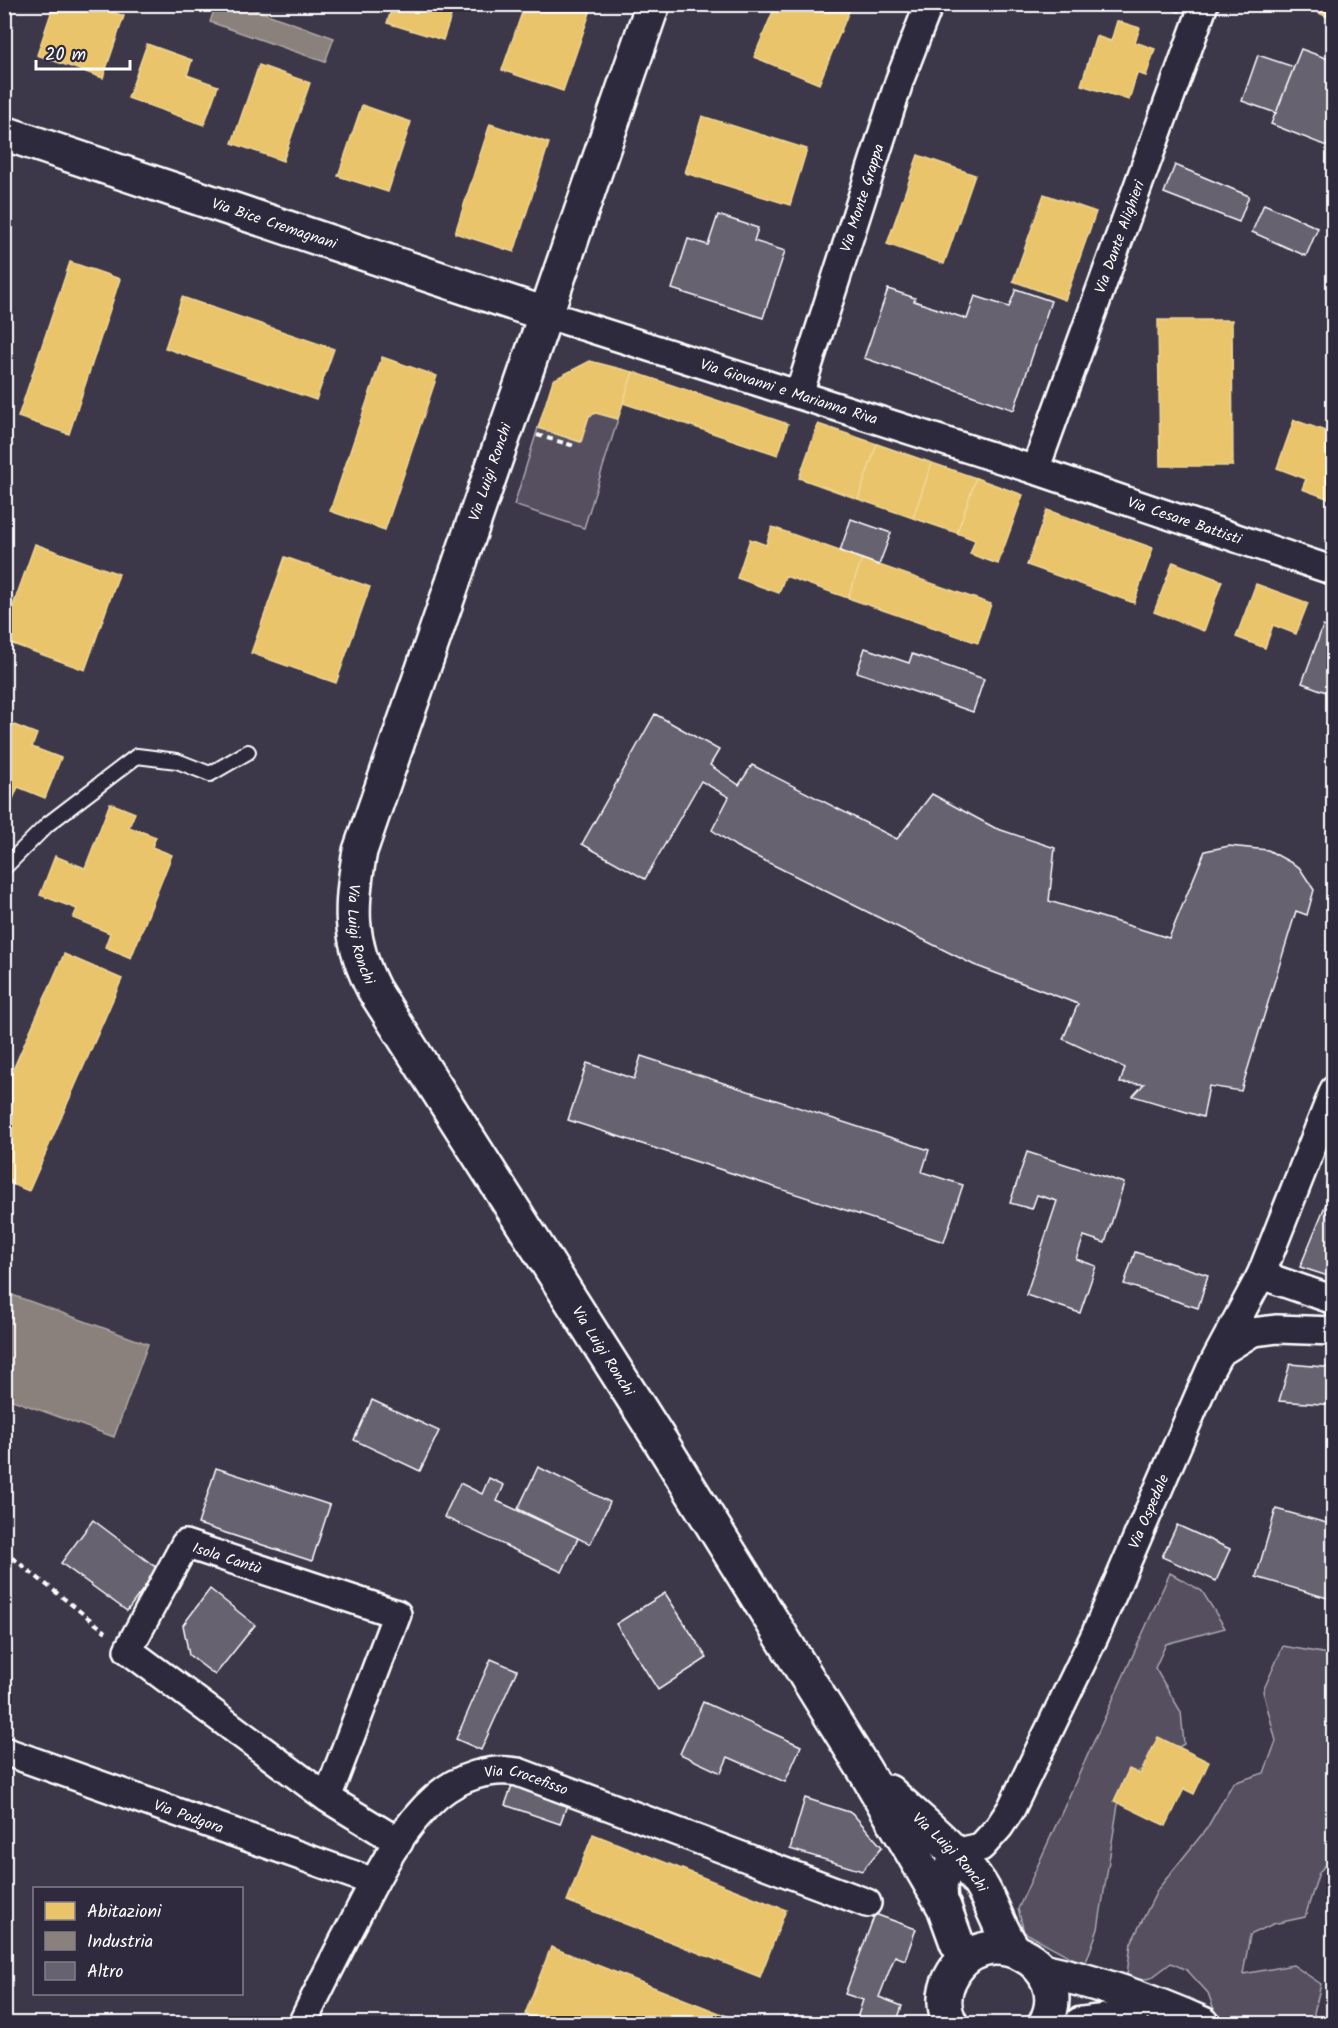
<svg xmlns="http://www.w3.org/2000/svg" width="1338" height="2028" font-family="Kalam,sans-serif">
<rect width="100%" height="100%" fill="#3c3749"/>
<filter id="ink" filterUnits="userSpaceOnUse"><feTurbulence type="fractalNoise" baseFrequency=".0167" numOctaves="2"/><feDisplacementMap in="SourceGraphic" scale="12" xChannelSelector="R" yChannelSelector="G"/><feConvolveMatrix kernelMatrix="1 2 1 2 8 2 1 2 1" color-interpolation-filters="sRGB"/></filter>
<g filter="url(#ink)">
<!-- green -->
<g fill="#555060" stroke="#aaa8b0" stroke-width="1.5">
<polygon points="596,413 618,419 584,528 514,505 538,428 580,442 589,416"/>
<polygon points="1170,1573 1202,1591 1225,1628 1166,1644 1155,1668 1181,1712 1184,1744 1148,1764 1121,1786 1098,1929 1085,1965 1024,1932 1018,1909"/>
<polygon points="1283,1646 1333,1655 1333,1858 1319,1872 1305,1917 1273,1924 1250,1935 1243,1974 1293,1965 1321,1984 1314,2013 1315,2023 1219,2023 1208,1993 1187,1970 1171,1963 1151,1978 1126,1982 1131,1943 1158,1889 1207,1828 1233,1783 1264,1773 1276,1741 1263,1691"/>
</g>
<!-- homes -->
<g fill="#e9c46a" stroke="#f0d697" stroke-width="1.5">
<polygon points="54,4 90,4 124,16 103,78 37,55"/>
<polygon points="393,4 455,4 443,40 387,23"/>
<polygon points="525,4 593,4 563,91 502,70"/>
<polygon points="776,4 852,4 819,84 754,57"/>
<polygon points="1158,4 1182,4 1179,12"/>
<polygon points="1320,4 1334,4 1334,20 1317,12"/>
<polygon points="1117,21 1140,28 1135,42 1155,49 1146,76 1137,73 1129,100 1081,85 1096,36 1111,41"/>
<polygon points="147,44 192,60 187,75 218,86 204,125 128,98"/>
<polygon points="259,65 310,83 283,161 232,143"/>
<polygon points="362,105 411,122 388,192 338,176"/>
<polygon points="702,116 807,149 790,205 685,173"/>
<polygon points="490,124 549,143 514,252 455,233"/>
<polygon points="918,155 975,175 944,264 887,244"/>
<polygon points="1044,194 1096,212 1065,300 1013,281"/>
<polygon points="70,262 120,279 69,434 18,417"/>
<polygon points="182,297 334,349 316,400 165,348"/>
<polygon points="1158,320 1232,320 1233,466 1160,466"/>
<polygon points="382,357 437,376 385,530 330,511"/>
<polygon points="590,361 633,372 618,419 596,413 589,416 581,442 538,428 553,380"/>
<polygon points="633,372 788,424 778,455 623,403"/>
<polygon points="1294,420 1334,434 1332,500 1302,489 1306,479 1277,468"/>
<polygon points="818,424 877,444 858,499 799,478"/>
<polygon points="877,444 932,463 913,518 858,499"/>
<polygon points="932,463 976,478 957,533 913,518"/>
<polygon points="976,478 1023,495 998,564 970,554 975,540 957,533"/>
<polygon points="1047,510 1153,548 1134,603 1027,565"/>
<polygon points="772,527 862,559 848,598 785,576 779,593 737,578 750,539 766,545"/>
<polygon points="35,544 119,574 85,670 4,641 4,631"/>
<polygon points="285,557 370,587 336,683 251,653"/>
<polygon points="862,559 991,604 978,643 848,598"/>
<polygon points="1173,562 1222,581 1204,631 1154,612"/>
<polygon points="1256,584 1308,603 1296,634 1273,625 1265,648 1236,637"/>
<polygon points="4,721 37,734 32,747 61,758 45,798 18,787 4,821"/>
<polygon points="110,803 135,813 129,827 156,837 152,847 172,855 131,958 105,947 110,933 73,918 77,909 40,895 55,856 85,868"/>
<polygon points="64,954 122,979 29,1191 4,1181 4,1090"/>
<polygon points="1158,1737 1209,1762 1194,1794 1184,1789 1166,1826 1114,1801 1129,1769 1140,1774"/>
<polygon points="593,1834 786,1910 760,1977 567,1901"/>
<polygon points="551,1947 745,2023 745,2024 549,2024 525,2014"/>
</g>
<!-- industry -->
<g fill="#8a817c" stroke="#ada7a3" stroke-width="1.5">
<polygon points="216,4 239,4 334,38 325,62 210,22"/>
<polygon points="4,1292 148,1344 114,1437 4,1397"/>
</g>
<!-- building -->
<g fill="#666270" stroke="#fff" stroke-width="1.5">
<polygon points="1301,49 1334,61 1334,149 1271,124"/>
<polygon points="1258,55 1294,67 1276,113 1242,101"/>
<polygon points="1175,165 1249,196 1239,222 1164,193"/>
<polygon points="1264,204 1318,228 1306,256 1252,232"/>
<polygon points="718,215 758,228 754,241 785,251 763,318 672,289 688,239 708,245"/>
<polygon points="888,289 915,298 914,301 967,319 975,296 1009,307 1016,289 1051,301 1014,410 864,358"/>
<polygon points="851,519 891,533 879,565 840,551"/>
<polygon points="1323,626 1334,630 1334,695 1302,683"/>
<polygon points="865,648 909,663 912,654 984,679 973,712 857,672"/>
<polygon points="655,714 719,750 710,765 739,785 752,765 897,839 932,794 995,828 1055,848 1049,901 1169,938 1205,851 1229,846 1268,850 1299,867 1314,890 1307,915 1296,911 1241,1091 1209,1086 1203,1117 1133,1096 1144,1084 1120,1083 1125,1068 1063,1039 1078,1004 974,965 737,847 712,830 729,797 701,781 645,879 582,844"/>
<polygon points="641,1056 929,1150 922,1172 963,1185 944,1242 568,1120 587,1063 634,1079"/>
<polygon points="1027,1152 1124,1183 1105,1243 1084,1236 1076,1259 1096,1266 1080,1313 1026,1295 1057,1201 1037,1195 1032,1209 1010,1203"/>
<polygon points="1334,1184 1334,1278 1300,1267"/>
<polygon points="1135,1252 1208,1275 1198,1308 1124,1284"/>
<polygon points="1290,1364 1334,1368 1334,1405 1279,1401"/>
<polygon points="372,1400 439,1431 420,1471 354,1440"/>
<polygon points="538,1467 610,1502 590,1544 518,1509"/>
<polygon points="216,1468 330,1505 312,1561 198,1524"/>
<polygon points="489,1478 504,1485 497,1501 578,1538 562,1572 444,1517 460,1483 482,1494"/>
<polygon points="1276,1509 1334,1525 1334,1600 1256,1577"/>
<polygon points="93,1520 158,1569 127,1611 61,1563"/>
<polygon points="1177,1525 1230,1549 1216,1581 1162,1557"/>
<polygon points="210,1589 255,1625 215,1675 189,1655 183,1625"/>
<polygon points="665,1593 707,1658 658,1690 616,1624"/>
<polygon points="491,1659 517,1670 481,1750 456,1739"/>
<polygon points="703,1702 801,1746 785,1782 728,1757 721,1773 680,1754"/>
<polygon points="515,1777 570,1797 560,1824 505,1805"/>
<polygon points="805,1798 852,1813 882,1847 862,1871 790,1849"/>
<polygon points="875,1914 916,1929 905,1960 895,1956 879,1997 902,2006 896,2024 855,2024 863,2000 845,1994"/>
</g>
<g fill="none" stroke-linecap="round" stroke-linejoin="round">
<!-- service casing -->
<g stroke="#fff" stroke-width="18">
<polyline id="service" points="4,868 48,824 137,756 177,761 210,774 248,752"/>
</g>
<!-- minor casing -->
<g stroke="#fff" stroke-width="32">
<g id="minor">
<path id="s1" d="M545,314L1035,470L1334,571"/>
<path id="s2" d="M799,394L900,79L929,4"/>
<path id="s3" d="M1035,470L1204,4"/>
<polyline points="1261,1275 1334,1300"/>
<polyline points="1221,1352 1253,1332 1277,1329 1334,1331"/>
<path id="s4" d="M4,1751L374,1882"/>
<polyline points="327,1798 397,1614 185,1544 128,1650 327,1798 399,1842"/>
<path id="s5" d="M944,1907L943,1886L954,1853L981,1847L999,1827L1011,1809L1095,1635L1210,1370L1261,1275L1334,1090"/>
<path id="s6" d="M302,2024C319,1989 336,1955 354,1921C376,1878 400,1828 437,1796C459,1777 490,1767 518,1772L867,1903"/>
</g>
</g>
<!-- tertiary casing -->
<g stroke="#fff" stroke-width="38">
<g id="tertiary">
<path id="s7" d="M653,4L360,851C350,905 348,940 374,990L661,1442L865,1771L944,1907L957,1943L966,1957"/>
<path id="s8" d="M4,133L545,314"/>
<path id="s9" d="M889,1792C920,1822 956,1848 980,1884C994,1906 999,1930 1014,1950"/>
<path d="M1042,1970C1098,1982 1151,2001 1203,2024"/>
<path d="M951,2024C943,2010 943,1993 950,1979C982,1913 1078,1964 1045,2024"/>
<polyline points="1081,2024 1112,2020 1131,2024"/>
</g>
</g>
<!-- path -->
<g stroke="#fff" stroke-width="4" stroke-dasharray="6 4.5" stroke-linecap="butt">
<polyline points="537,435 571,445 573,439"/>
<polyline points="4,1551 106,1632"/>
</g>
<!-- service -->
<use href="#service" stroke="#2f2a3d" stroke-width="14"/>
<!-- minor -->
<use href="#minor" stroke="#2f2a3d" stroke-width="27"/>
<!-- tertiary -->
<use href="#tertiary" stroke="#2f2a3d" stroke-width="33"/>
</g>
</g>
<g text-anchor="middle" stroke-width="6" stroke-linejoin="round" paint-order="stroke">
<!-- street labels -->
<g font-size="15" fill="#fff" stroke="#2f2a3d">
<text dy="5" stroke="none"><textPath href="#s2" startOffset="206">Via Monte Grappa</textPath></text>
<text dy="5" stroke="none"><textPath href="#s8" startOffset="285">Via Bice Cremagnani</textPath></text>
<text dy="5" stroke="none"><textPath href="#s3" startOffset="248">Via Dante Alighieri</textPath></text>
<text dy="5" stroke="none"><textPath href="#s1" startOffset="256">Via Giovanni e Marianna Riva</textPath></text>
<text transform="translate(490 472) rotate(-71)" y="5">Via Luigi Ronchi</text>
<text dy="5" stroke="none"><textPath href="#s1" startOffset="672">Via Cesare Battisti</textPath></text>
<text dy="5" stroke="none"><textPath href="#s7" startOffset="981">Via Luigi Ronchi</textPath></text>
<text dy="5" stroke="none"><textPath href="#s7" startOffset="1467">Via Luigi Ronchi</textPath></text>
<text dy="5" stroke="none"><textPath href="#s5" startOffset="460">Via Ospedale</textPath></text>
<text transform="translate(227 1558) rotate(18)" y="5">Isola Cantù</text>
<text dy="5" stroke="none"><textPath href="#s6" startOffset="363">Via Crocefisso</textPath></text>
<text dy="5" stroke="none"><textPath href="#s4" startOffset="196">Via Podgora</textPath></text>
<text dy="5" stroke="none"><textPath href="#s9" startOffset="86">Via Luigi Ronchi</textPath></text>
</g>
</g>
<!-- margin -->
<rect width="1338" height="2028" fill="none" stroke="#2f2a3d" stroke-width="24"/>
<rect x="12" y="12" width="1314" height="2004" fill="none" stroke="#fff" stroke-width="2" filter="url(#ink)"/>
<!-- legend -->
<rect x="33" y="1887" width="210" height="108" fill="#2f2a3d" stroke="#827f8b" stroke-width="1.5"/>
<rect x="45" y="1902" width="30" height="18" fill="#e9c46a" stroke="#827f8b" stroke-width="1.5"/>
<text x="87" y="1917" font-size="18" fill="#ffffff">Abitazioni</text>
<rect x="45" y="1932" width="30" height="18" fill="#8a817c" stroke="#827f8b" stroke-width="1.5"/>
<text x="87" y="1947" font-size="18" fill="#ffffff">Industria</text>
<rect x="45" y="1962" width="30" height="18" fill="#666270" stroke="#827f8b" stroke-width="1.5"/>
<text x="87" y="1977" font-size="18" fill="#ffffff">Altro</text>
<!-- scale -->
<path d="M36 60v9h94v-9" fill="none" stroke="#ffffff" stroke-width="3"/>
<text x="45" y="60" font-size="18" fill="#ffffff" stroke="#2f2a3d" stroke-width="4.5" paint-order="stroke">20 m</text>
</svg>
